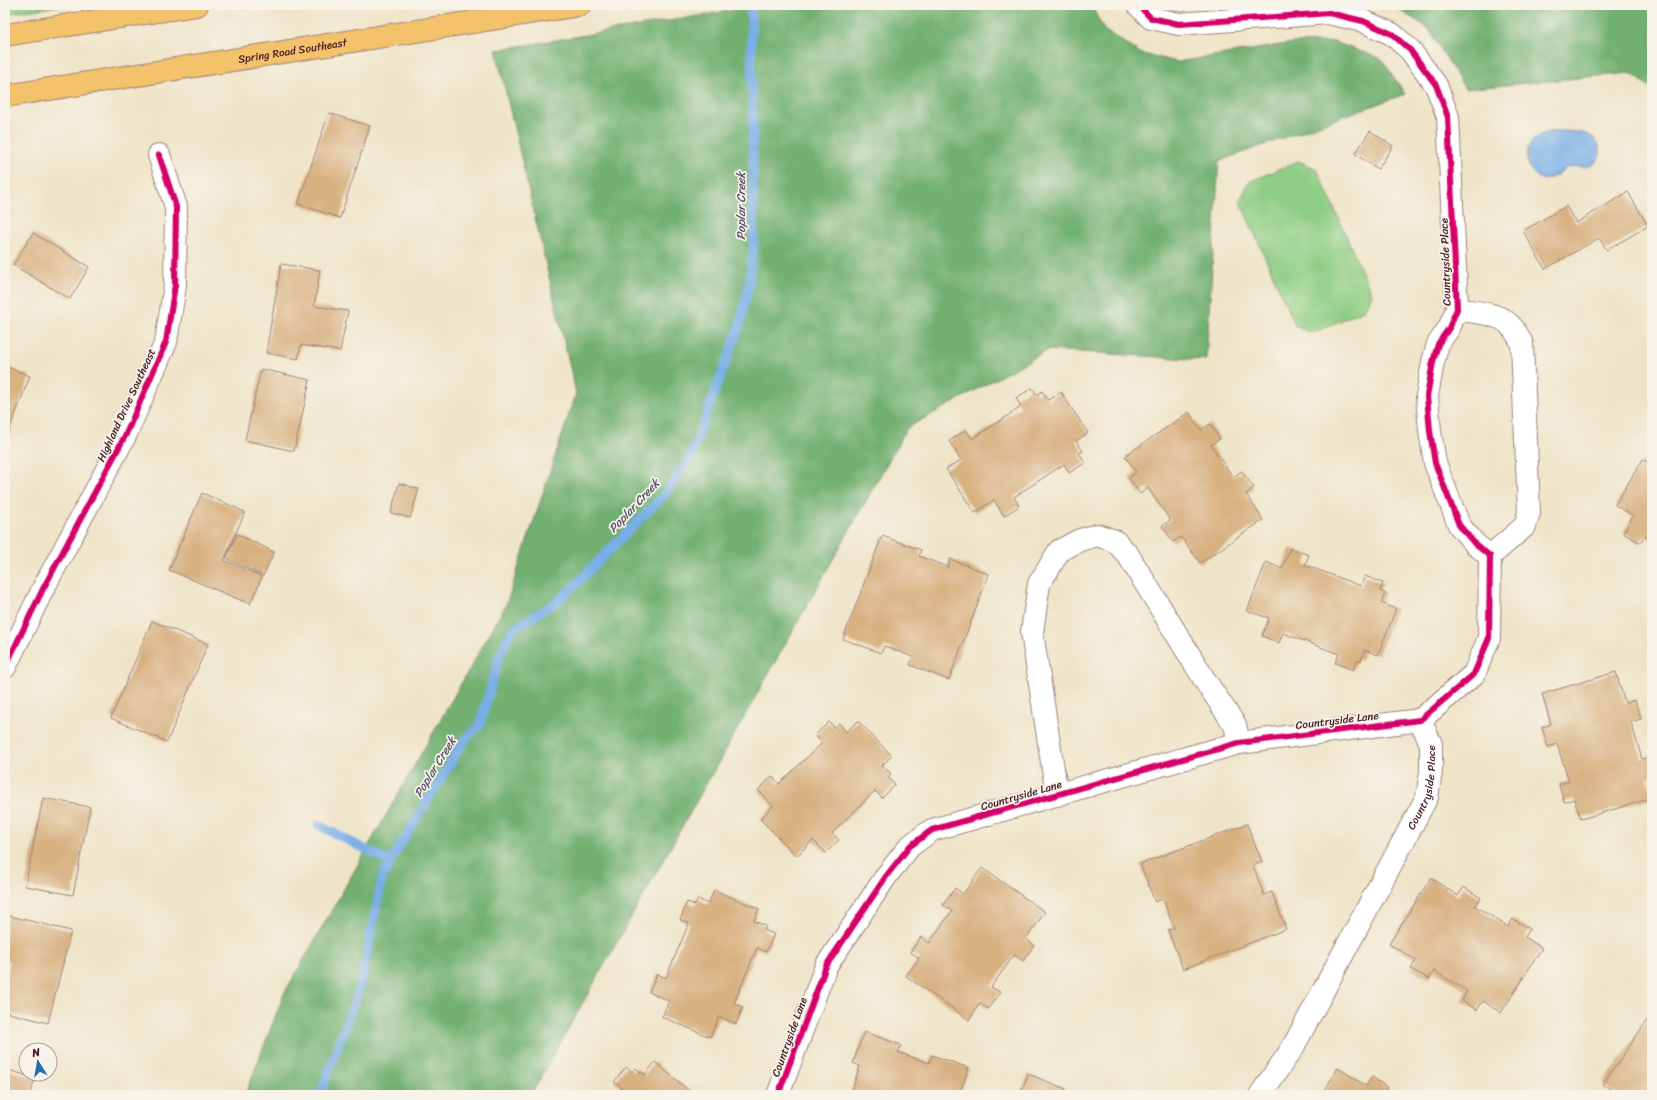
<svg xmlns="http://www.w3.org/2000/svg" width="1657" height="1100" font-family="Sriracha,sans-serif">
<rect width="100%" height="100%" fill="#f7f3e8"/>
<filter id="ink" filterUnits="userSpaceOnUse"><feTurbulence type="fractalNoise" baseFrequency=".025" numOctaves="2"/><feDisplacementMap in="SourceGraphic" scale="8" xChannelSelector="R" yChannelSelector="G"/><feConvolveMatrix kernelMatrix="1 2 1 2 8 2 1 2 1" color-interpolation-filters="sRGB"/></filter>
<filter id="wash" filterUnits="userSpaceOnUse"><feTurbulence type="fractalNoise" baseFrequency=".012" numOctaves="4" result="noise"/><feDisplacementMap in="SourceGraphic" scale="16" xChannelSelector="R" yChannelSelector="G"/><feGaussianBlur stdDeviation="0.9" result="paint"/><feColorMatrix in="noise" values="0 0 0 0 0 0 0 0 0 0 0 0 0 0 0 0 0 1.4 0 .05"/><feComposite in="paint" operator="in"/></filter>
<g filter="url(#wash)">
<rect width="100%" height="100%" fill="#efe4c8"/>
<!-- green -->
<g fill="#8ecd84" stroke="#6c7658">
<polygon points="5,5 65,5 5,14"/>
<polygon points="1298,161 1317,169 1372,295 1364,310 1313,333 1296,327 1240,201 1249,182"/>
</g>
<!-- forest -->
<g fill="#72b072" stroke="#5e684e">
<polygon points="764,5 1091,5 1104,30 1142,54 1178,62 1292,43 1334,42 1382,59 1405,94 1219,161 1206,360 1048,350 907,428 531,1095 245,1095 284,994 506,605 576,393 496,50"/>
<polygon points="1392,5 1652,5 1652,88 1630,73 1465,89 1428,28"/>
</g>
<!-- water -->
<path fill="#79aee7" stroke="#626689" d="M1567,131C1574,132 1582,132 1589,135C1601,141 1605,157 1592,165C1585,169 1577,165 1570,167C1564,168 1562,171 1557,175C1553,177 1547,179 1543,180C1523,170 1520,144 1542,134C1550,131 1559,131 1567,131Z"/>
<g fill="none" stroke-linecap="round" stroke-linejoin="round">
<!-- stream -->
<g stroke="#79aee7" stroke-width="9">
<polyline points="318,825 390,862"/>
<polyline points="320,1095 361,983 382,879 390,862 466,738 480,725 500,654 512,630 561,599 666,493 691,455 739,328 749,284 754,239 751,5"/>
</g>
</g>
<g id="blocks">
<!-- building -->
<g fill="#d8b181">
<polygon points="329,113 370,126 340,218 298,204"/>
<polygon points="1370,131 1393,146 1378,169 1355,154"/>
<polygon points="1628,192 1648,226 1607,250 1599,238 1545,269 1523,231 1566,206 1576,223"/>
<polygon points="33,233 89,267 70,299 13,265"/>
<polygon points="281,264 320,270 314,306 348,311 340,351 301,345 298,359 266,353"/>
<polygon points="5,366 30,376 5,441"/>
<polygon points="261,369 310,380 294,451 245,440"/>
<polygon points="1032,388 1037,395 1042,391 1048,400 1061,392 1088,433 1076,441 1083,451 1079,453 1085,463 1069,473 1064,464 1014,497 1019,506 1004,516 994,500 975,513 946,469 961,460 949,441 966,430 972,439 1021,407 1016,398"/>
<polygon points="1189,412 1201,430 1210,424 1220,439 1211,445 1233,477 1242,471 1254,488 1246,494 1263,520 1200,563 1181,537 1173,542 1162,526 1170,520 1148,488 1140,494 1129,478 1136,472 1125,456"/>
<polygon points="1643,459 1652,465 1652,540 1645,536 1640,543 1623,533 1633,516 1615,505"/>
<polygon points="399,483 419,489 410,518 391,513"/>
<polygon points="202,493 245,512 224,560 262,577 250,604 169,570"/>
<polygon points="237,534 274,552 263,576 226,558"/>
<polygon points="882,536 921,550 919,556 948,567 950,559 989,574 949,680 910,665 913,657 884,646 881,653 843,639"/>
<polygon points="1290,548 1309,555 1305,565 1361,586 1365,576 1383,583 1380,591 1385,593 1381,603 1396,609 1378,655 1365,650 1361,661 1357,660 1353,670 1335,663 1339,654 1283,633 1279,643 1262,636 1269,618 1247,611 1266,562 1282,569"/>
<polygon points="152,621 208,644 167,742 111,718"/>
<polygon points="1616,672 1625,703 1635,700 1641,719 1631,722 1642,759 1652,756 1652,777 1648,778 1652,798 1581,819 1574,799 1564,802 1559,784 1569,781 1557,744 1548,747 1542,727 1551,724 1542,694"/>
<polygon points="858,721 892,756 882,765 891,774 888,777 895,785 882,798 875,791 832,833 839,840 826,853 813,840 797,856 760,819 773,806 758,790 772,776 779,784 822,743 815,735 829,722 835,728 839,723 846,732"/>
<polygon points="43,798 90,807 73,895 25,886"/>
<polygon points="1247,824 1262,862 1253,865 1264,895 1272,892 1286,929 1183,969 1168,930 1174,928 1163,899 1155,902 1140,864"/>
<polygon points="982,868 1045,912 1026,939 1034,945 1023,961 1014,955 991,987 1000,992 988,1009 980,1003 969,1020 906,976 919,958 910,952 921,937 929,943 952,911 943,905 955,888 963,894"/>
<polygon points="1431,878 1458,896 1464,887 1481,898 1475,906 1508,927 1513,919 1530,929 1525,937 1542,948 1501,1013 1483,1001 1477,1010 1462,1000 1467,991 1434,971 1429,979 1411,969 1416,960 1389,944"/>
<polygon points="714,890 759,909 754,921 766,926 764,930 774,934 766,952 757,948 734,1003 743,1007 736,1024 719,1017 710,1037 662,1017 669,1001 649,992 657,974 666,978 689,923 680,920 687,902 695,905 698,899 708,904"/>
<polygon points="6,915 71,931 48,1023 5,1012 5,980 10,961 5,960"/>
<polygon points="1652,1013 1652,1095 1619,1095 1603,1084"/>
<polygon points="864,1032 901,1045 898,1052 929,1063 932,1055 969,1068 959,1095 850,1095 860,1066 853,1063"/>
<polygon points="655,1062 693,1094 692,1095 616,1095 622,1088 614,1082 626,1067 632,1072 636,1068 645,1075"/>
<polygon points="1338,1068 1366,1086 1372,1077 1388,1088 1384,1095 1322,1095"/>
<polygon points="5,1069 35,1078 30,1095 5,1095"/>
<polygon points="1028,1074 1066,1089 1064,1095 1020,1095"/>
</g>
</g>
</g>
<g filter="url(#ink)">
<use href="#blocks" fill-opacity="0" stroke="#9c827a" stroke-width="1"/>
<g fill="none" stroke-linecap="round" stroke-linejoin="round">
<!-- minor casing -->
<g stroke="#9c827a" stroke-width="24">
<g id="minor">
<polyline points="1138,5 1151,18 1179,24 1329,13 1363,21 1392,34 1410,50 1436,85 1448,117 1457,309 1449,328 1438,344 1433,362 1427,396 1430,431 1435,463 1459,525 1475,544 1490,556 1489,638 1474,674 1420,720"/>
<path d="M1457,309C1489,315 1508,311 1522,344L1529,513L1525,526L1490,556"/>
<polyline points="5,667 43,589 126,434 166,342 175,285 176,207 159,155"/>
<polyline points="1057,795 1032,632 1039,584 1059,551 1080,540 1097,535 1115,541 1128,555 1206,682 1235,725 1239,743"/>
<polyline points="778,1095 826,966 887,875 910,846 932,830 1239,743 1420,720"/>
<path id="s1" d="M1260,1095L1292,1049L1427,797L1431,772V744L1420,720"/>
</g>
</g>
<!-- major casing -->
<g stroke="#9c827a" stroke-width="24">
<g id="major">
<polyline points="5,35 197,5"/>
<path id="s2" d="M5,96L580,5"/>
</g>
</g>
<!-- minor -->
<use href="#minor" stroke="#fff" stroke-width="22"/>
<!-- major -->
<use href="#major" stroke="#f4c26a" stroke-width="22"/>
<!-- cycleway casing -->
<g stroke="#f7f3e8" stroke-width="8">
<g id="cycleway">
<polyline points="5,667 43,589 126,434 166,342 175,285 176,207 159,155"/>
<polyline points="778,1095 826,966 887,875 910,846 932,830 1239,743 1420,720 1474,674 1489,638 1490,556 1475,544 1459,525 1435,463 1430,431 1427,396 1433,362 1438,344 1449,328 1457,309 1448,117 1436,85 1410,50 1392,34 1363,21 1329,13 1179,24 1151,18 1138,5"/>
</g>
</g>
<!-- cycleway -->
<use href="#cycleway" stroke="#d6006c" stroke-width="6"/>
</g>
</g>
<g text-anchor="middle" stroke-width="3.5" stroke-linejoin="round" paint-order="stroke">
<!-- street labels -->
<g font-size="11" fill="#4a1f2b" stroke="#f7f3e8">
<text dy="4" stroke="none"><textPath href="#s2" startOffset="291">Spring Road Southeast</textPath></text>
<text transform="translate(1445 262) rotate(-92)" y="4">Countryside Place</text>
<text transform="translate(126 405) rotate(-65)" y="4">Highland Drive Southeast</text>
<text transform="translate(1337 720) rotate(-7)" y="4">Countryside Lane</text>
<text dy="4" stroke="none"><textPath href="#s1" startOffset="350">Countryside Place</textPath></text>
<text transform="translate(1021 795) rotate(-16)" y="4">Countryside Lane</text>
<text transform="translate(789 1037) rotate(-70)" y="4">Countryside Lane</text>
</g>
<!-- water labels -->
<g font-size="12" font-style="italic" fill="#5a516d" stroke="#f7f3e8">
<text transform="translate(741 206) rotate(-90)" y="4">Poplar Creek</text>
<text transform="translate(634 506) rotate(-47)" y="4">Poplar Creek</text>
<text transform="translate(435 767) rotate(-58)" y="4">Poplar Creek</text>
</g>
</g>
<!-- margin -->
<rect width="1657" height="1100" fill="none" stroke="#f7f3e8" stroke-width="20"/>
<!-- north arrow -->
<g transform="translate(38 1062) rotate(349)"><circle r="19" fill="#f7f3e8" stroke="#b29e9c"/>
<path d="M0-3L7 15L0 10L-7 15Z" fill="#1f6fb2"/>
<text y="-6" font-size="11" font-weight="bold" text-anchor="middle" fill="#4a1f2b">N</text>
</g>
</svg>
